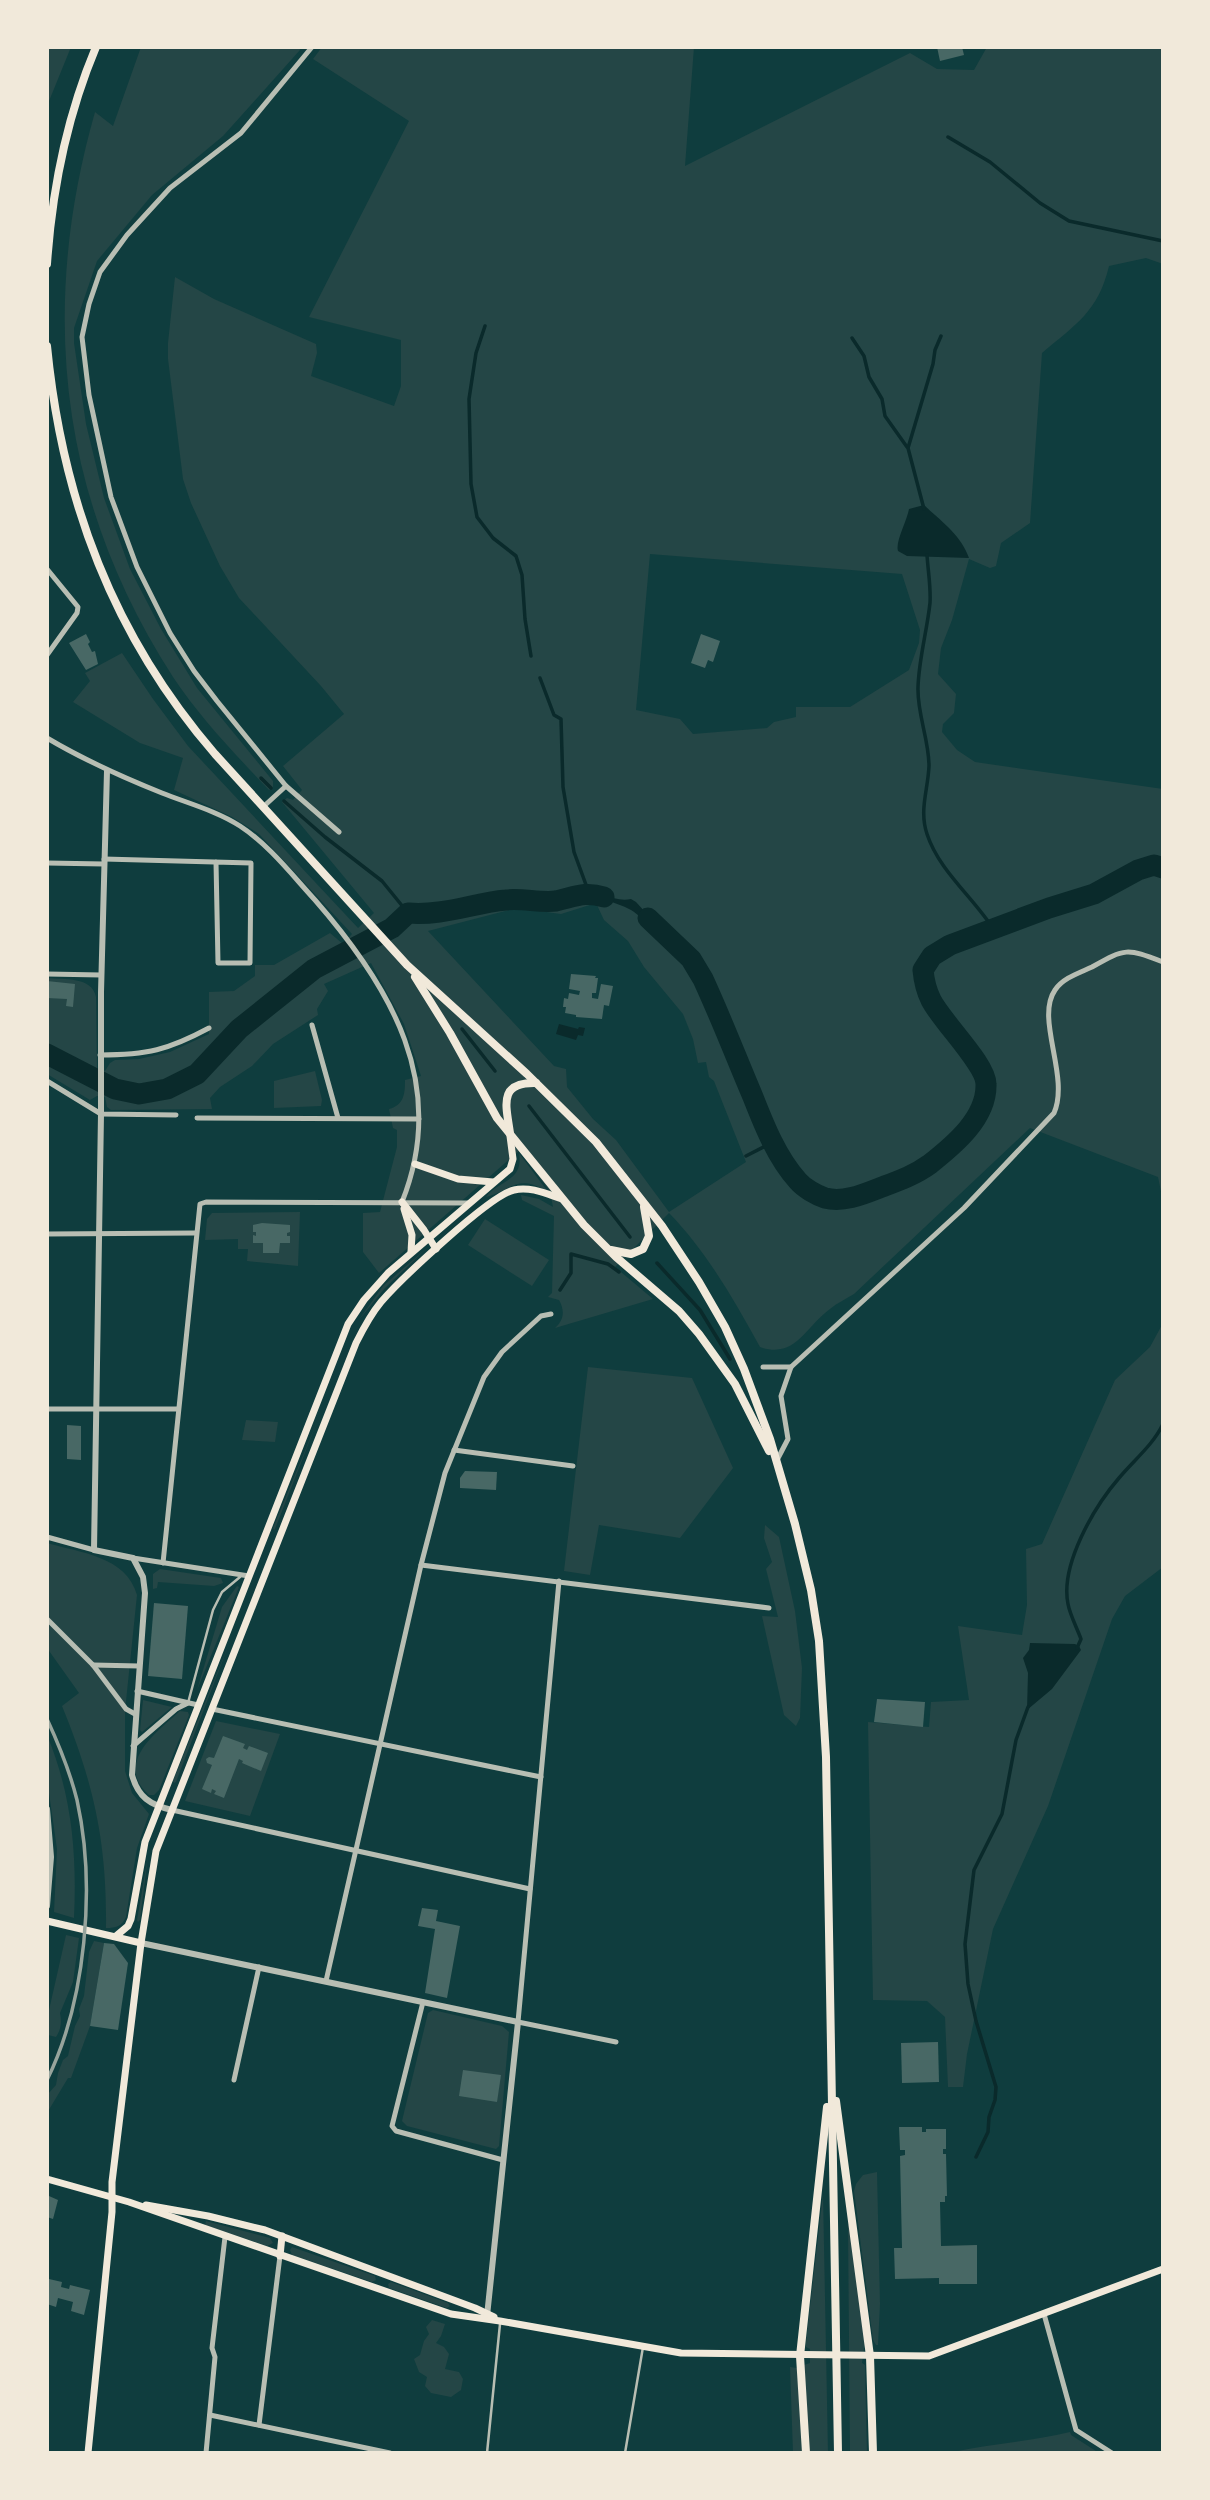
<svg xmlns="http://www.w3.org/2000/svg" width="1210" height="2500" font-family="Montserrat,sans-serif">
<rect width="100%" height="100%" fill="#0f3d3e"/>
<!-- green -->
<g fill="#244646" fill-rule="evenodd">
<polygon points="47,47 71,47 47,106"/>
<path d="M141,47H299L300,50L223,136L152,195L97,261L74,328V343L86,424L104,498L130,569L161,629L197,688L273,781V787L269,790C235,754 201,719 173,677C60,502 38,312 95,112L113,126Z"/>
<path d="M322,47H694L685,166L910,53L937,69L974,70L987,47H1163V264L1146,258L1109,266C1098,312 1076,324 1042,353L1030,523L1001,543L996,566L990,568L969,559L952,620L941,648L938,674L956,694L954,713L943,724L942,732L957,750L975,762L1163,789V1201L1158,1177L1030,1128L854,1294C846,1299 837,1303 830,1309C805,1327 796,1359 760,1347C734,1300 707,1252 669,1213L615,1267L653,1299L555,1328C564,1320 565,1311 559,1300L548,1297L552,1293L554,1216L522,1200L521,1195L539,1199L553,1207L550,1191L519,1151L379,1273L363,1252V1213L380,1212L397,1147V1130L393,1128L389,1109C404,1105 405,1094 405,1080L421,1076L404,1024L371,963L324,984L328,991L317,1009L318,1015L273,1044L252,1066L220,1087L210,1098L212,1109L111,1110L107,1107L105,1097L97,1096L90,1100L47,1074V978C64,980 92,976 96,997L97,1069L105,1071L110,1063L115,1060L139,1059L170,1052L209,1034V992L234,991L255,976V965H274L330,933L343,944L352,934L259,834L232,817L174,790L183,758L140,743L73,702L90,681L85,673L122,653L153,699L188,746L358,928L374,913L282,802L287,798L293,800L302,790L283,766L344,714L321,686L239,598L220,566L191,503L183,479L168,359V343L175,277L214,299L316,344L317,353L311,376L394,406L401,386V340L309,317L409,121L313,59ZM650,554L902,574L920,630L919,643L909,670L850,707H796V717L774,722L767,728L693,734L680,719L636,710ZM596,903L604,920L628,941L644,967L683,1014L693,1039L698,1063L706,1062L709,1077L714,1081L746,1162L669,1212L616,1140L593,1119L567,1087L566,1069L554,1066L428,931L517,908L561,914Z"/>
<polygon points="315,1071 322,1100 321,1106 274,1108 274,1081"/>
<path d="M519,1153L548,1192C518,1173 512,1190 486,1197C498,1180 524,1182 519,1153Z"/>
<polygon points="300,1212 298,1266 247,1261 248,1249 238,1249 238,1239 205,1240 207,1219 212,1213"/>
<polygon points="485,1219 549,1260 532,1286 468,1245"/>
<polygon points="428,1247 385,1288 358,1321 383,1286"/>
<polygon points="1163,1323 1163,1567 1125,1596 1112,1619 1048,1806 993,1929 967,2054 963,2087 948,2087 945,2017 927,2001 873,2000 868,1722 929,1727 931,1702 969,1700 958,1626 1022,1635 1027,1605 1026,1549 1042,1544 1115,1380 1150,1347"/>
<polygon points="588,1367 692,1378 733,1468 680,1538 599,1525 590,1575 564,1571"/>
<polygon points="319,1417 275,1529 274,1530 273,1528"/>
<polygon points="246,1420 278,1422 275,1442 242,1440"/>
<polygon points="765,1525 779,1537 795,1611 802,1668 800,1718 796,1726 784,1715 762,1616 778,1617 766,1569 772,1562 764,1538"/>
<path d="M47,1543C81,1553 126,1556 137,1595L125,1711V1771L132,1793L149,1814L137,1848L126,1917C122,1926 116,1928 106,1928C107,1843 94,1784 62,1706L79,1693L47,1648Z"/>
<polygon points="160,1569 221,1578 223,1583 214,1586 158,1582 157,1588 153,1589 153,1574"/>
<polygon points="237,1586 239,1587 197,1690 222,1607"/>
<polygon points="231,1639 176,1782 174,1783 173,1781"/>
<polygon points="143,1700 172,1707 142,1732 140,1730"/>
<path d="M180,1711L188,1712L189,1715L159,1790L154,1795H149C113,1763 158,1731 180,1711Z"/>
<polygon points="216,1721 280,1734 250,1816 185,1801"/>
<path d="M47,1735C72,1795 77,1854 74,1918L54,1912L57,1849L47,1779Z"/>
<polygon points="148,1856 140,1920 138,1922 137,1920"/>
<path d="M66,1935L79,1938L73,1982L60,2013C62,2023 61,2029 56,2037L48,2035L47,2038V2019Z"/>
<polygon points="94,1941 104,1943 90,2026 71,2078 68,2078 47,2113 47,2095 56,2085 58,2073 63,2060 68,2056 75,2026 80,2016 79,2009 84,1996 89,1952"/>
<polygon points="433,2010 502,2026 509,2032 499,2146 496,2149 407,2126 402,2121 428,2013"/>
<polygon points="877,2172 880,2304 878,2345 876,2345 873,2340 854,2191 856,2184 863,2175"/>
<polygon points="823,2194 828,2453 809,2453 804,2365 810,2363 810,2349 806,2347 806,2342"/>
<polygon points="206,2221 270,2238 273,2243 267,2246 205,2225"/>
<polygon points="848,2225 850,2225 865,2342 862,2363 865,2365 867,2453 850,2453"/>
<polygon points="292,2247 375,2276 376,2280 372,2282 292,2255 290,2250"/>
<polygon points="391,2282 448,2303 450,2306 447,2308 389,2288 388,2284"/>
<polygon points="432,2320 445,2324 441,2336 436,2343 444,2347 449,2354 445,2369 459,2372 463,2379 461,2390 451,2397 431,2393 425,2386 427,2377 419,2372 414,2359 420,2355 424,2341 429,2334 426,2327"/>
<polygon points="790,2367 797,2368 802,2453 793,2453"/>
<path d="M1070,2432L1071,2435L1099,2453H948C989,2444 1029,2442 1070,2432Z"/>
</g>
<!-- water -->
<g fill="#0a2a2b">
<path d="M924,505C942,522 961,535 969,558L907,556L898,551C895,542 907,521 909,509Z"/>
<path d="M583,890C599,890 615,903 631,899L636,902L667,936C652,933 644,918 631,910C614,901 595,897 576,895Z"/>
<polygon points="531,894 536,907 505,905 454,911 474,903"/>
<polygon points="559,1024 578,1029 579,1027 585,1028 583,1036 578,1035 576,1040 556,1034"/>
<polygon points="1030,1643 1075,1644 1079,1646 1081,1650 1052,1689 1027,1710 1028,1673 1023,1658 1029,1650"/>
</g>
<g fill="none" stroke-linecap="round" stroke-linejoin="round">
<!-- stream -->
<g stroke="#0a2a2b" stroke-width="3.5">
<polyline points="948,137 990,162 1040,203 1069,221 1163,241"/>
<polyline points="485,326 476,353 469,399 471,484 477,517 493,538 516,556 522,575 525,619 531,656"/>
<polyline points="852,338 864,356 869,377 882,399 885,416 907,447"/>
<polyline points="924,509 908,448 933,364 935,350 941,336"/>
<path d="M927,555C928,571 931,587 930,603C927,631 919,658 918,687C917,714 929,739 929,766C928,790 919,810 927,834C939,871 974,898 994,930"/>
<polyline points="540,678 554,715 561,719 563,787 574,852 589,893"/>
<polyline points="261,778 271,788"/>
<polyline points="284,801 325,837 382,881 408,913"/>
<polyline points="462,1029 495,1071"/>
<polyline points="529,1106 630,1237"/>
<polyline points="746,1156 773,1142"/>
<polyline points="657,1263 700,1310 730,1359"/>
<polyline points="560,1290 571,1273 571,1254 608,1264 619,1272"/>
<path d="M1077,1648L1081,1639C1077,1628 1070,1615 1068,1604C1060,1565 1094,1507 1119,1478C1134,1460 1153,1445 1163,1424"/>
<polyline points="976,2157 988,2132 989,2117 995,2100 996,2087 976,2021 968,1984 965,1944 974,1870 1002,1814 1016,1740 1028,1707"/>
</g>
<!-- river -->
<g stroke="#0a2a2b" stroke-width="21">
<path d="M648,918L691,959L703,979C721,1018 736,1057 753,1097C764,1125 777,1158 798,1181C804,1188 816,1195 825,1198C844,1203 864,1194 882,1187C898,1181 915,1175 930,1164C954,1145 987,1118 986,1084C986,1064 942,1022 931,1000C926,990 924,981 923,970L932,956L950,945L1049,908L1094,894L1138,870L1154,865L1163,868"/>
<path d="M47,1054L115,1089L139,1094L167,1089L197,1074L239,1029L314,969L392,928L408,913C443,916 473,903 506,900C522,898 540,903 556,901C575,897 584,891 604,897"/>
</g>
</g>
<!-- building -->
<g fill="#486865">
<polygon points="937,47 962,47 964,55 940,61"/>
<polygon points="86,634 90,642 88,644 92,652 95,651 98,664 86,670 69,643"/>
<polygon points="701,634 720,641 713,662 708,660 705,668 691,663"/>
<polygon points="571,974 596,976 595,978 598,978 596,993 592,993 592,998 598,999 601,984 613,986 609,1006 604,1005 602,1019 576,1017 576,1015 565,1013 566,1007 563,1007 564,998 568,999 569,993 579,995 580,991 569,989"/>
<polygon points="47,981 75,984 73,1007 66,1006 67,999 47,998"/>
<polygon points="262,1223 290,1225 290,1232 287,1233 287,1236 290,1236 290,1243 280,1243 279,1253 263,1253 263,1243 253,1243 253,1235 256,1236 256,1232 253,1232 253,1225"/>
<polygon points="67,1425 81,1426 81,1460 67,1459"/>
<polygon points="465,1471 497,1472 496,1490 460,1488 460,1478"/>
<polygon points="154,1603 188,1606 182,1679 148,1676"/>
<polygon points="877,1699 925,1702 923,1727 874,1722"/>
<polygon points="223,1736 245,1744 243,1748 247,1750 249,1746 268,1753 261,1771 242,1763 243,1761 239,1759 224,1798 214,1794 216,1791 212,1789 211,1793 202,1789 212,1765 207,1763 206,1759 209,1757 214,1758"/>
<polygon points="422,1908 438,1910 436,1921 460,1926 447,1998 425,1993 435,1929 418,1926"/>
<polygon points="104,1943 114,1944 128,1963 118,2030 90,2026"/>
<polygon points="938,2042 939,2082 902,2083 901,2043"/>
<polygon points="463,2070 501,2075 497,2102 459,2096"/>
<polygon points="899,2127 922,2127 922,2132 926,2132 926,2129 946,2129 946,2149 943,2149 943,2154 946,2154 947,2196 945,2196 945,2202 940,2202 941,2246 977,2245 977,2284 939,2284 939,2278 895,2279 894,2248 902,2248 900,2156 905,2155 905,2150 900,2150"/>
<polygon points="47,2192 49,2196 58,2200 53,2219 47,2217"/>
<polygon points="49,2279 62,2282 61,2287 69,2289 70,2285 90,2290 84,2315 71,2311 73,2302 58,2298 56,2307 47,2304"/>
</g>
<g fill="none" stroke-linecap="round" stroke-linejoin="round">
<!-- service -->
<g stroke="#b8beb3" stroke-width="2.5">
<polyline points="188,1703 213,1610 222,1592 240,1577"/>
<polyline points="487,2453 500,2324"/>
<polyline points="625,2453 643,2347"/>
</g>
<!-- minor -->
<g stroke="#b8beb3" stroke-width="5">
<polyline points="312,47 241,133 170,188 127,235 100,272 89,304 82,337 89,395 111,497 137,567 170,633 194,671 217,701 286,786 339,832"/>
<polyline points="47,569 78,607 77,613 47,655"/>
<path d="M47,738C84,760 122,777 162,793C187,803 217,811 240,826C269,845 292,875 315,900C391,987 449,1085 402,1202"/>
<polyline points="263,807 286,786"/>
<polyline points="104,859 251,863 250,963 218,963 216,862"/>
<polyline points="47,863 104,864"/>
<polyline points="47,974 101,975"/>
<polyline points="312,1025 338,1118"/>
<path d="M100,1055C147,1055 168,1050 209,1028"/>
<polyline points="47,1081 101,1114 176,1115"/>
<polyline points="197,1118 419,1119"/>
<polyline points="47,1234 195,1233"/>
<polyline points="763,1367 791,1367"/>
<polyline points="47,1409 178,1409"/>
<polyline points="454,1450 573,1466"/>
<path d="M776,1462L788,1439L781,1396L791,1367L964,1208L1054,1113C1070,1076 1035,1019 1055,990C1063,978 1079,973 1092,967C1126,948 1126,948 1163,962"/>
<polyline points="47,1537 94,1550"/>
<polyline points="133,1558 249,1576"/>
<polyline points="163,1563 200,1204 206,1202 468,1203"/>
<polyline points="421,1565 769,1608"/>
<polyline points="559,1581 518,2022 616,2042"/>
<polyline points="47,1619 93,1665 126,1709 135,1714"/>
<polyline points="93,1665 139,1666"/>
<polyline points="137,1691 198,1705"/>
<polyline points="212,1709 541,1777"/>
<polyline points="133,1746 176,1709 188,1703"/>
<polyline points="172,1810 530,1889"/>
<polyline points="326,1981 421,1565 445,1473 484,1377 502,1352 541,1316 551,1314"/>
<polyline points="423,2002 392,2126 396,2131 503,2160"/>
<polyline points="234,2080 259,1967"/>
<polyline points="1044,2314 1076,2430 1112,2453"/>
<polyline points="210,2415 390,2453"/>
<polyline points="259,2425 280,2256"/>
<polyline points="206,2453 215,2357 212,2348 225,2237"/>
</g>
<!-- tertiary -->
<g stroke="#b8beb3" stroke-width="6">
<path d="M107,771L101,992V1114L94,1550L133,1558L143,1577L145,1593L132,1775C138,1797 150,1805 172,1810"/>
<polyline points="47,1809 51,1857 47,1906"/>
<polyline points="141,1943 518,2022 487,2316"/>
</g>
<!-- secondary -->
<g stroke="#f1e9da" stroke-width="7">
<polyline points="415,1164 458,1179 493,1182"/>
<polyline points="402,1202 424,1230 436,1249"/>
<polyline points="404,1209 412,1235 411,1252"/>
<polyline points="47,1921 141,1943"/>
<polyline points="116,1936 128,1926 131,1919 145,1842 348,1324 364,1300 388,1273 510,1169 513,1159 510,1136"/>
<polyline points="47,2179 129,2202 451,2314 500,2321 681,2353 929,2356 1163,2269"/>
<polyline points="146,2205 208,2216 265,2230 475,2308 494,2317"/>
<polyline points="280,2256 282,2236"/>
<path d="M88,2453L112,2212V2182L141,1943L156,1851L356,1343C363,1329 371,1314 381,1302C400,1280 490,1195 514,1190C530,1186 547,1194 562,1199"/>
</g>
<!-- primary -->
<g stroke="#f1e9da" stroke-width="8">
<path d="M47,264C52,190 67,116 96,47"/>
<path d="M47,346C62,500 113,636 215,754L407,965L527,1074L596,1142L662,1226L699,1282L725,1327L744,1369L770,1439L795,1524L811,1590L819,1641L826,1757L838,2453"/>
<polyline points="415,977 450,1033 497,1118 584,1225 616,1257 679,1311 699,1334 735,1384 769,1451"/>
<path d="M510,1133C506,1105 498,1082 536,1083"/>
<polyline points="611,1250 631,1254 643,1249 649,1236 644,1207"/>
<polyline points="836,2101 870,2356 873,2453"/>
<polyline points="806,2453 800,2356 827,2107"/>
</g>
<!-- rail -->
<path stroke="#97a49c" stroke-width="3.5" d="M47,1719C59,1745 70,1772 77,1800C96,1886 86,2001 47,2080"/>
</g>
<!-- border -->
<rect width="1210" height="2500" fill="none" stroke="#f1e9da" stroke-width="98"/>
</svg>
